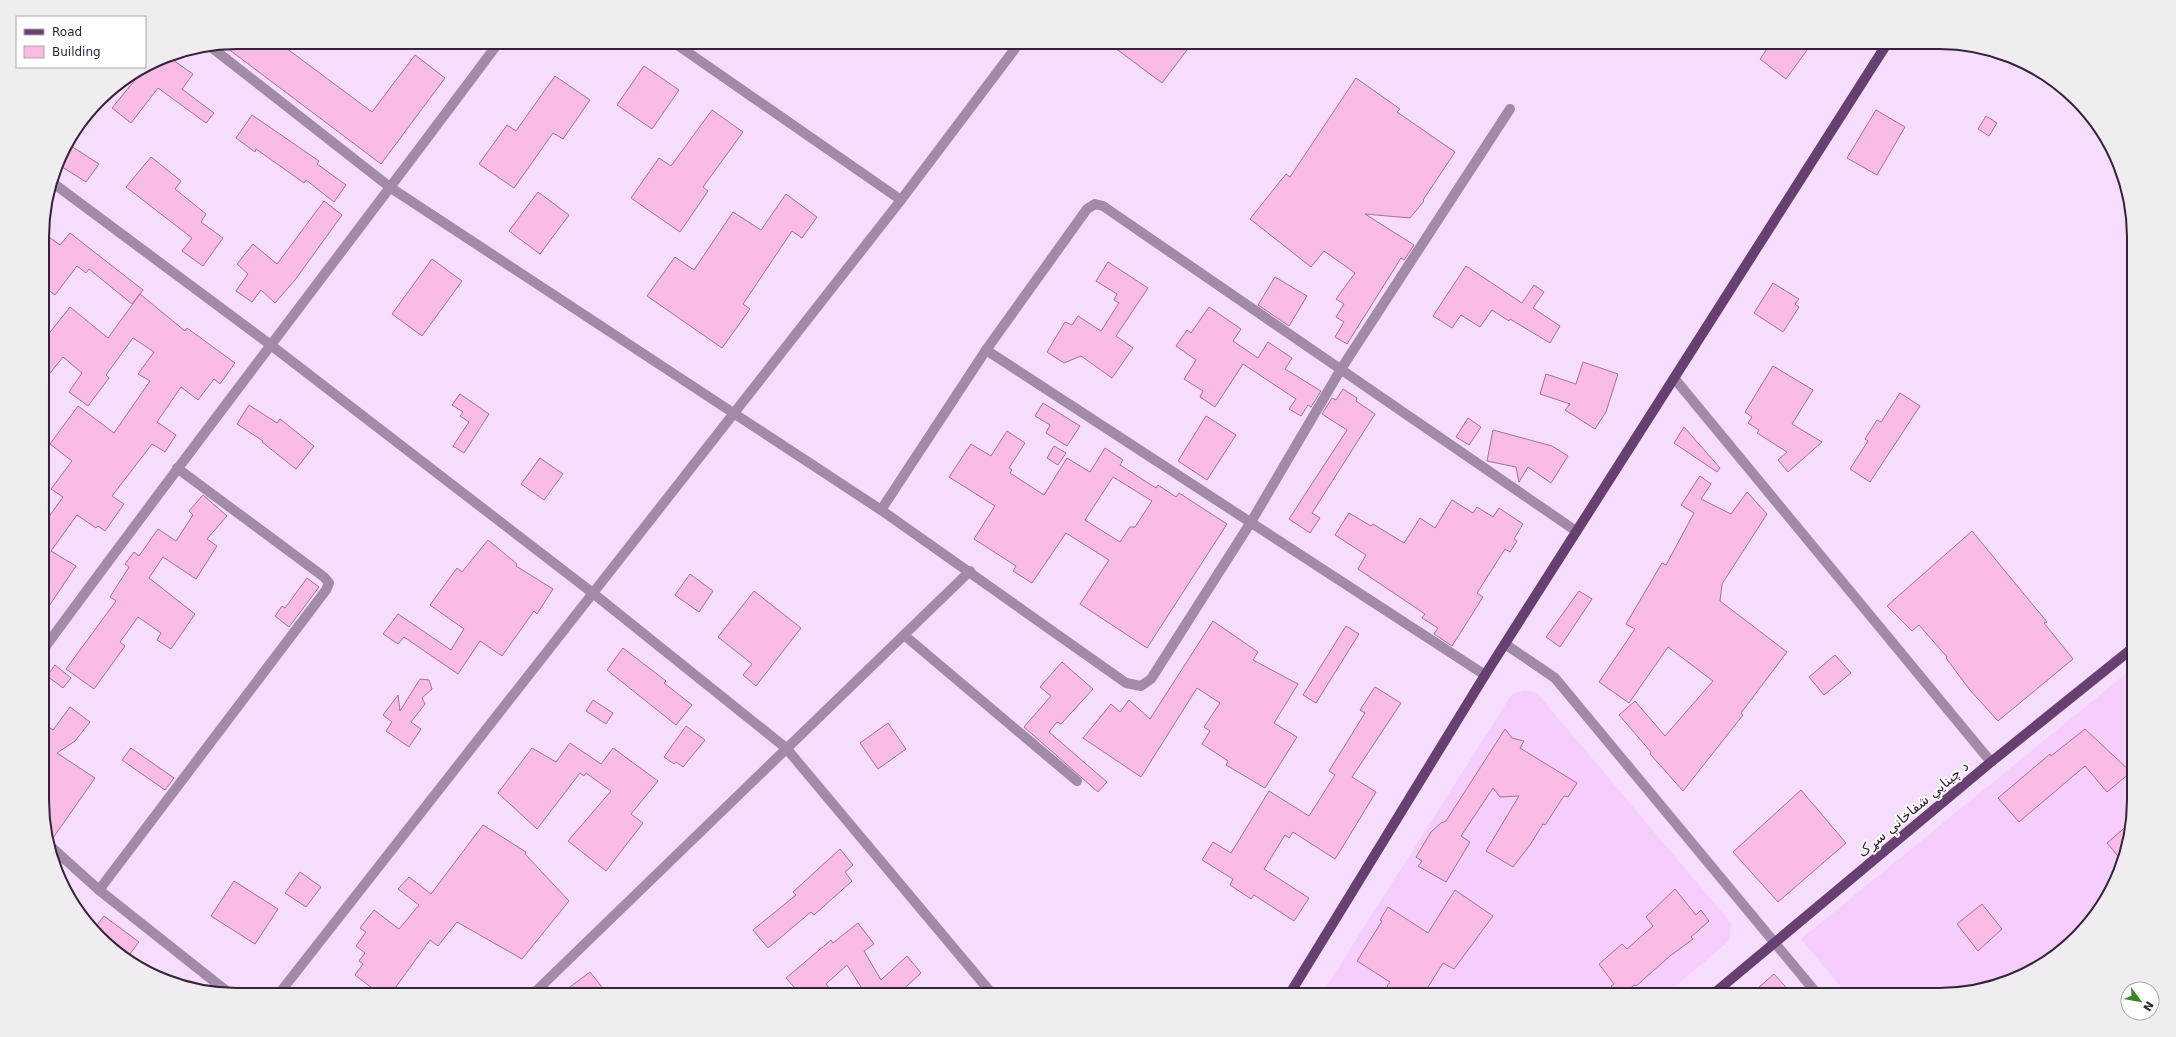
<svg xmlns="http://www.w3.org/2000/svg" width="2176" height="1037" font-family="'DejaVu Sans','Noto Sans Arabic',sans-serif">
<rect width="100%" height="100%" fill="#f6dcfd"/>
<!-- built -->
<g fill="#f5cefe">
<polygon points="2134,667 2134,800 2119,875 2086,928 2048,962 2002,985 1952,995 1848,995 1801,939"/>
<polygon points="1525,690 1537,693 1731,923 1729,941 1665,995 1321,995 1512,694"/>
</g>
<!-- building -->
<g fill="#f8bbe3" stroke="#a77095" fill-rule="evenodd">
<polygon points="237,42 278,42 372,112 415,55 445,78 381,164 223,45"/>
<polygon points="1107,42 1193,42 1162,83"/>
<polygon points="1772,42 1813,42 1786,79 1760,59"/>
<polygon points="167,56 193,74 182,89 214,113 206,123 158,88 131,123 112,108 144,69"/>
<polygon points="644,66 679,90 652,129 617,105"/>
<polygon points="555,76 590,100 563,139 553,133 514,188 479,164 507,125 516,131"/>
<polygon points="1356,78 1400,109 1397,112 1455,152 1423,200 1424,201 1410,218 1365,214 1414,245 1404,260 1401,258 1347,344 1335,337 1344,322 1336,317 1344,304 1336,299 1355,273 1324,251 1311,267 1250,219 1286,174 1290,177"/>
<polygon points="712,110 743,132 703,187 708,191 680,232 631,198 659,158 671,166"/>
<polygon points="1876,110 1905,127 1877,175 1847,158"/>
<polygon points="252,115 319,161 317,164 346,185 334,202 306,180 304,183 256,149 255,152 236,138"/>
<polygon points="1986,116 1997,123 1989,136 1978,129"/>
<polygon points="71,146 99,164 86,182 59,165"/>
<polygon points="151,157 181,181 175,189 206,214 201,222 223,238 203,266 182,251 192,238 126,187"/>
<polygon points="538,192 569,215 540,254 509,231"/>
<polygon points="786,194 817,217 802,238 792,231 743,304 750,309 722,348 647,296 675,257 694,270 733,212 761,230"/>
<polygon points="324,201 342,215 295,280 275,303 261,290 252,302 236,291 248,274 237,264 253,244 277,264"/>
<polygon points="42,232 60,245 70,233 143,290 132,304 89,269 86,273 77,266 55,295 43,286"/>
<polygon points="432,259 462,281 422,336 392,314"/>
<polygon points="1108,262 1148,288 1116,336 1133,348 1112,378 1081,356 1064,363 1047,352 1065,322 1072,325 1078,316 1101,331 1119,303 1114,300 1117,294 1096,281"/>
<polygon points="1466,266 1522,303 1534,285 1544,292 1533,308 1560,326 1550,343 1510,319 1509,321 1492,310 1480,327 1461,315 1452,328 1433,316"/>
<polygon points="1275,277 1307,296 1289,326 1258,305"/>
<polygon points="1773,283 1799,299 1795,304 1799,307 1783,332 1754,313"/>
<polygon points="140,294 185,331 187,328 235,363 220,384 214,379 198,400 181,387 157,422 176,435 165,452 152,444 112,496 124,504 105,531 98,526 96,528 77,515 51,551 76,566 43,615 43,525 63,497 51,489 72,461 50,444 78,406 114,433 150,381 138,374 154,352 133,338 106,375 109,378 88,406 69,392 82,373 63,357 43,382 43,341 70,307 108,338"/>
<polygon points="1209,307 1241,329 1233,341 1258,358 1268,342 1292,358 1285,369 1321,391 1311,407 1308,405 1301,416 1289,409 1296,399 1243,364 1215,407 1200,397 1203,391 1184,379 1196,360 1176,346 1187,330 1191,333"/>
<polygon points="1583,362 1618,374 1606,412 1595,429 1565,410 1570,404 1540,394 1546,374 1576,384"/>
<polygon points="1773,366 1813,390 1792,424 1822,442 1788,472 1778,460 1787,452 1757,433 1759,430 1748,423 1752,417 1745,412"/>
<polygon points="1343,389 1357,398 1356,401 1375,414 1312,513 1320,518 1310,533 1289,519 1347,430 1322,414 1332,398 1336,400"/>
<polygon points="1900,393 1920,406 1870,482 1850,469 1868,441 1865,439 1877,420 1881,422"/>
<polygon points="460,394 489,414 464,453 453,446 469,422 460,416 463,412 452,405"/>
<polygon points="1043,403 1080,426 1067,446 1046,433 1050,425 1035,416"/>
<polygon points="249,405 277,423 280,419 314,446 296,469 262,442 263,441 237,424"/>
<polygon points="1206,416 1236,435 1207,480 1178,461"/>
<polygon points="1468,418 1481,427 1469,445 1456,437"/>
<polygon points="1684,427 1720,468 1717,472 1674,443"/>
<polygon points="1493,430 1552,446 1568,456 1551,483 1528,467 1519,482 1516,467 1487,461"/>
<path d="M1007,431L1025,443L1009,468L1012,470L1010,473L1044,495L1067,458L1090,472L1105,448L1123,460L1120,465L1156,488L1158,485L1176,497L1179,493L1227,524L1147,648L1080,604L1109,560L1066,533L1032,583L1013,571L1016,566L974,539L995,506L949,477L971,444L991,456ZM1113,477L1152,501L1135,527H1130L1120,542L1085,520Z"/>
<polygon points="1054,446 1066,453 1058,465 1047,458"/>
<polygon points="540,458 563,474 544,500 521,484"/>
<polygon points="1700,476 1711,484 1701,499 1731,514 1747,492 1767,514 1722,584 1720,601 1787,652 1741,713 1743,715 1683,791 1650,754 1651,752 1619,715 1635,701 1665,736 1713,681 1668,647 1629,703 1599,682 1635,629 1626,624 1662,563 1666,565 1694,513 1681,505"/>
<polygon points="203,495 227,516 207,539 217,546 196,579 163,557 149,578 195,614 171,649 157,640 161,633 138,617 120,642 125,646 94,689 66,669 116,601 110,597 129,567 125,564 134,552 139,556 158,529 176,541 193,515 189,511"/>
<polygon points="1452,500 1473,513 1477,507 1493,517 1499,508 1523,524 1514,539 1517,541 1510,552 1505,549 1477,593 1483,597 1452,646 1434,634 1438,628 1422,618 1425,614 1358,569 1366,555 1335,535 1349,513 1371,526 1373,524 1404,543 1420,518 1435,528"/>
<polygon points="1972,531 2047,622 2044,623 2073,659 1998,721 1969,689 1946,658 1947,657 1919,625 1912,631 1887,606"/>
<polygon points="488,540 517,564 516,566 553,589 537,614 534,611 502,656 480,641 458,674 404,637 398,644 383,634 398,614 451,650 464,629 430,605 457,568 462,572"/>
<polygon points="690,574 713,591 699,612 675,595"/>
<polygon points="307,578 319,587 289,627 275,616 282,606 285,608"/>
<polygon points="754,591 801,628 756,686 743,675 752,664 718,637"/>
<polygon points="1579,591 1592,599 1560,647 1546,637"/>
<polygon points="1213,621 1258,652 1253,660 1298,684 1274,723 1297,737 1265,788 1226,765 1228,761 1202,744 1210,731 1204,727 1220,703 1197,688 1141,777 1083,738 1111,704 1120,712 1129,700 1150,719"/>
<polygon points="1346,626 1359,634 1316,703 1303,695"/>
<polygon points="623,648 666,681 664,683 692,705 676,725 607,670"/>
<polygon points="1835,655 1851,673 1824,695 1809,677"/>
<polygon points="1062,662 1093,689 1061,724 1057,722 1049,732 1107,782 1098,792 1024,727 1051,696 1040,687"/>
<polygon points="55,665 71,678 63,688 47,676"/>
<polygon points="420,679 429,680 432,689 422,698 425,704 411,722 421,729 409,747 386,731 392,722 383,715 398,695 400,711"/>
<polygon points="1375,687 1401,703 1352,777 1376,792 1345,843 1335,859 1293,832 1289,838 1285,835 1264,869 1309,898 1294,921 1254,895 1251,899 1230,885 1233,879 1202,860 1213,842 1231,853 1269,791 1309,816 1335,775 1329,771 1365,713 1360,710"/>
<polygon points="593,700 613,713 606,724 586,711"/>
<polygon points="70,707 90,722 75,741 57,753 95,778 53,838 45,832 44,826 43,723 53,730"/>
<polygon points="888,723 906,749 878,769 860,743"/>
<polygon points="686,726 705,740 683,767 676,762 674,764 664,757"/>
<polygon points="1505,729 1512,738 1524,741 1520,748 1577,783 1568,797 1564,796 1545,825 1543,824 1530,845 1513,867 1486,851 1519,796 1500,797 1493,788 1461,836 1470,842 1446,882 1418,866 1422,861 1416,857 1431,832 1441,823 1446,821"/>
<polygon points="2085,729 2131,772 2107,792 2085,766 2019,822 1998,798 2050,754 2051,756"/>
<polygon points="570,743 601,764 613,748 658,781 631,814 643,823 606,871 568,841 611,791 586,773 584,776 580,773 537,829 498,793 532,748 556,762"/>
<polygon points="131,748 174,778 165,790 122,760"/>
<polygon points="1801,790 1846,843 1778,902 1733,852"/>
<polygon points="2129,824 2126,839 2122,861 2107,843"/>
<polygon points="483,825 526,852 525,854 569,901 522,959 457,922 438,946 430,940 390,995 381,995 355,975 363,964 359,961 365,953 356,946 366,932 360,928 374,910 399,929 419,905 398,889 409,877 431,894"/>
<polygon points="840,849 853,865 845,872 852,881 814,915 811,912 768,948 753,930 796,895 793,892"/>
<polygon points="300,872 321,887 306,907 285,893"/>
<polygon points="234,881 278,909 255,944 211,916"/>
<polygon points="1675,889 1696,915 1701,910 1709,921 1691,937 1693,939 1670,956 1636,986 1634,985 1623,995 1619,995 1611,986 1614,984 1599,964 1622,944 1627,949 1653,926 1646,917"/>
<polygon points="1455,890 1493,916 1454,969 1443,963 1423,995 1399,995 1387,986 1390,982 1357,961 1382,921 1380,920 1388,907 1428,933"/>
<polygon points="1982,904 2002,929 1978,951 1957,924"/>
<polygon points="104,916 139,942 126,959 118,955 93,930"/>
<polygon points="858,923 874,944 864,951 881,980 907,956 921,973 897,995 851,995 861,987 847,965 826,984 835,995 801,995 786,978 831,940 833,943"/>
<polygon points="590,972 608,995 559,995"/>
<polygon points="1774,974 1793,995 1750,995"/>
</g>
<g fill="none" stroke-linecap="round" stroke-linejoin="round">
<!-- minor -->
<g stroke="#a18ba7" stroke-width="10">
<polyline points="673,42 901,200"/>
<polyline points="211,47 391,188 881,510 1126,683 1141,686 1151,679 1251,522 1341,369 1510,109"/>
<polyline points="53,183 272,346 594,594 786,748 993,995"/>
<polyline points="986,350 1485,675"/>
<polyline points="1674,378 1991,762"/>
<polyline points="881,510 986,350 1087,209 1095,204 1103,206 1576,531"/>
<polyline points="904,635 1077,781"/>
<polyline points="1505,644 1555,678 1818,995"/>
<path d="M43,650C193,445 348,245 499,42"/>
<polyline points="49,845 99,890 229,993"/>
<polyline points="99,890 326,590 329,583 324,577 177,468"/>
<polyline points="278,995 901,200 1020,42"/>
<polyline points="532,995 970,571"/>
</g>
<!-- major -->
<g stroke="#673f70" stroke-width="10">
<polyline points="1289,995 1485,675 1888,42"/>
<polyline points="1712,995 1991,762 2134,647"/>
</g>
</g>
<g text-anchor="middle" stroke-width="4" stroke-linejoin="round" paint-order="stroke">
<!-- street labels -->
<g font-size="14" fill="#352439" stroke="#fff">
<text transform="translate(1913 809) rotate(-40)" y="5">د چينايي شفاخانې سړک</text>
</g>
</g>
<!-- crop -->
<path d="M0 0H2176V1037H0ZM237 49H1939A188 188 0 0 1 2127 237V800A188 188 0 0 1 1939 988H237A188 188 0 0 1 49 800V237A188 188 0 0 1 237 49Z" fill="#efedef" fill-rule="evenodd"/>
<path fill="none" stroke="#352439" stroke-width="2" d="M237 49H1939A188 188 0 0 1 2127 237V800A188 188 0 0 1 1939 988H237A188 188 0 0 1 49 800V237A188 188 0 0 1 237 49Z"/>
<!-- legend -->
<rect x="16" y="16" width="130" height="52" fill="#ffffff" stroke="#aea7b0"/>
<rect x="24" y="29" width="20" height="6" fill="#673f70" stroke="#aea7b0"/>
<text x="52" y="36" font-size="12" fill="#352439">Road</text>
<rect x="24" y="46" width="20" height="12" fill="#f8bbe3" stroke="#aea7b0"/>
<text x="52" y="56" font-size="12" fill="#352439">Building</text>
<!-- north arrow -->
<g transform="translate(2140 1001) rotate(122)"><circle r="19" fill="#ffffff" stroke="#aea7b0"/>
<path d="M0-3L7 15L0 10L-7 15Z" fill="#3e852a"/>
<text y="-6" font-size="11" font-weight="bold" text-anchor="middle" fill="#352439">N</text>
</g>
</svg>
